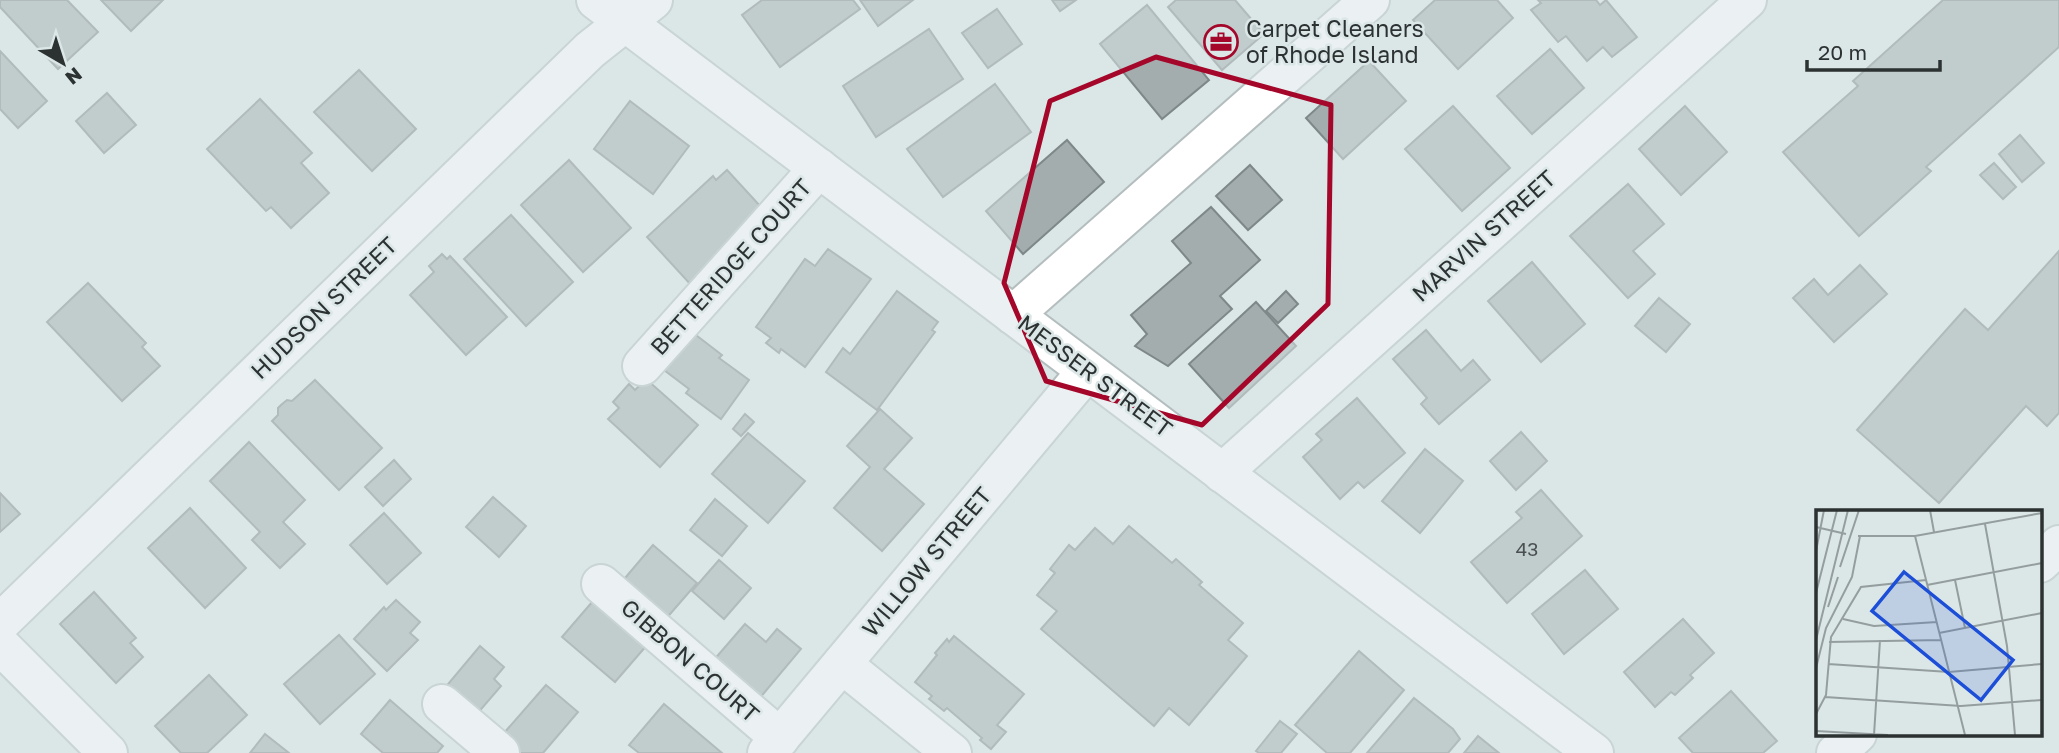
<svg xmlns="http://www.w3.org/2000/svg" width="2059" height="753" font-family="'Golos Text',sans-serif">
<rect width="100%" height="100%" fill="#dbe6e7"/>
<!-- building -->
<g fill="#a3adae" stroke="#7e8888" stroke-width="2">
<polygon points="0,0 67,0 98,32 58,69 0,7"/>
<polygon points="101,0 163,0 131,31"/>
<polygon points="762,0 853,0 860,9 780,67 742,15"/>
<polygon points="860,0 913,0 878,26"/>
<polygon points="1052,0 1076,0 1060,11"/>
<polygon points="1176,0 1235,0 1264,34 1222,70 1168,7"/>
<polygon points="1435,0 1497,0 1513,18 1458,69 1413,20"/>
<polygon points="1538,0 1596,0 1600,5 1606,0 1637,37 1612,57 1603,47 1587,61 1566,36 1558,42 1531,10 1541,3"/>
<polygon points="1943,0 2059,0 2059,47 1926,167 1931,171 1859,236 1783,152 1858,86 1853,81"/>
<polygon points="1147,5 1209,80 1162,119 1100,44"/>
<polygon points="997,9 1022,44 988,68 962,33"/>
<polygon points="929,29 963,79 876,137 843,86"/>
<polygon points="1550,49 1584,88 1532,134 1497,96"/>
<polygon points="0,51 47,101 18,128 0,109"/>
<polygon points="1369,61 1406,101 1343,159 1306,118"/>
<polygon points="359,70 416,129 372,171 314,112"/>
<polygon points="995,84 1031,132 943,197 907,149"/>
<polygon points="107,93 136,125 104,153 76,121"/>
<polygon points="260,99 312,153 301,163 329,193 291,228 271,207 266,211 207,149"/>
<polygon points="630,101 689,146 653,194 594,149"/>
<polygon points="1453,106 1510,168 1462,211 1405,149"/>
<polygon points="1685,106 1727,152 1681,195 1639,149"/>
<polygon points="2020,135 2044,163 2022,182 1999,154"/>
<polygon points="1067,140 1104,182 1023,254 986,211"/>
<polygon points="569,160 631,228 583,272 521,205"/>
<polygon points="1994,163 2016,187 2003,199 1980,175"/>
<polygon points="1250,165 1282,200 1248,230 1216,196"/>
<polygon points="727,170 762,208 692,286 647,237 713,176 716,180"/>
<polygon points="1628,184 1664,224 1633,251 1655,274 1628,298 1570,236"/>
<polygon points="1211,207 1260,260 1220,296 1232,309 1168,366 1135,346 1147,334 1131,315 1191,263 1172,241"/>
<polygon points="511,215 573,282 526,326 464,259"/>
<polygon points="828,249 871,279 805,367 781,349 779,353 766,343 771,338 756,327 805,259 815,266"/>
<polygon points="2059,251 2059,413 2047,426 2026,406 1939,503 1857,430 1965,309 1988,330"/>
<polygon points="442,254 447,259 450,256 507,317 466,355 410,295 434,272 429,266"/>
<polygon points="1532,262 1585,324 1541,362 1488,301"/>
<polygon points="1860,265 1887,294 1834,342 1793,298 1814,279 1828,295"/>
<polygon points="88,283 146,343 142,347 160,366 122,401 47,322"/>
<polygon points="897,291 938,322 932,330 935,332 877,410 826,372 843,348 850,354"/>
<polygon points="1286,291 1298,304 1278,323 1266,311"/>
<polygon points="1659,298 1690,324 1666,352 1635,326"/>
<polygon points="1256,302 1296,346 1229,408 1189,364"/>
<polygon points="1426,330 1461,371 1473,360 1490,380 1439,424 1421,404 1427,398 1393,359"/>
<polygon points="692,332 722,355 719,358 749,380 721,419 686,393 689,389 664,370"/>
<polygon points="646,379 698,425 660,467 608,419 619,408 613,402 629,384 635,390"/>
<polygon points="315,380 382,448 339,490 272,421 278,415 278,408 281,405 287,400 292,401"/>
<polygon points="1357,398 1405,453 1364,488 1358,482 1340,499 1303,457 1322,440 1316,434"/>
<polygon points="880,409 912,438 884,469 924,504 882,551 834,508 870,467 847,446"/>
<polygon points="745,414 754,422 741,436 733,429"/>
<polygon points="1521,432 1547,461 1516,490 1490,461"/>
<polygon points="748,433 805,481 768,523 712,474"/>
<polygon points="249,442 305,500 283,522 305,544 280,568 252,540 260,532 210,481"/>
<polygon points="1425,449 1463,481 1420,533 1382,501"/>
<polygon points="394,460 411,479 383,506 365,487"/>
<polygon points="1541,490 1582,536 1507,603 1471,562 1522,518 1516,512"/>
<polygon points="0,493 20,514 0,532"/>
<polygon points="493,497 526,526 499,557 466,527"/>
<polygon points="715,499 747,526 722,556 690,530"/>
<polygon points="190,508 246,568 205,608 148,548"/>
<polygon points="384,513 421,553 387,584 350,545"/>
<polygon points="1129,526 1172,563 1176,559 1202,582 1199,585 1243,623 1228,640 1247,656 1189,725 1169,708 1154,726 1041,629 1057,611 1037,595 1055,573 1050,569 1069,545 1075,550 1095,528 1113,544"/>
<polygon points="653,545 697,583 664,621 620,584"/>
<polygon points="719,560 751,588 724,619 692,591"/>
<polygon points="1585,570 1618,609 1564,654 1532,614"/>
<polygon points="94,592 136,638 130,643 143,657 116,683 60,624"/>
<polygon points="396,600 420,622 410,633 418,640 387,671 354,639 384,607 386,610"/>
<polygon points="593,601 647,645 615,682 562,637"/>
<polygon points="1683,619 1714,653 1690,675 1693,678 1675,695 1671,692 1655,707 1624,672"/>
<polygon points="745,624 766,642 777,629 801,649 759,699 713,661"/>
<polygon points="339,635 375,674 320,724 284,684"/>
<polygon points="954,636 1024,694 997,725 1006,732 991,749 980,740 982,738 947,708 944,711 929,699 932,696 915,682 937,655 935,653 947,639 949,642"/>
<polygon points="480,646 504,667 494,679 501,686 471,721 438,696"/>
<polygon points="1359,651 1404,690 1350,753 1327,753 1295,725"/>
<polygon points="209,675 247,715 207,753 181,753 155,726"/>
<polygon points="546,685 578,712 543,753 510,753 497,741"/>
<polygon points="1731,691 1777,741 1763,753 1693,753 1679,738"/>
<polygon points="1414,698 1453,729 1460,739 1448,753 1367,753"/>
<polygon points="390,700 443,746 437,753 383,753 361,734"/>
<polygon points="664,704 722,753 639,753 629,745"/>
<polygon points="1280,721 1297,734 1281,753 1259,753 1256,751"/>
<polygon points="265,734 289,753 250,753"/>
<polygon points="1478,736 1499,753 1464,753"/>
</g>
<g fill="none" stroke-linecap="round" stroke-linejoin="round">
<!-- street casing -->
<g stroke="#b4bebf" stroke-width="42">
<g id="street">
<polyline points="1013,315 1370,0"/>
<polyline points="642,366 819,168"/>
<polyline points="1222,473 1747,0"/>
<polyline points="2040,563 2059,545"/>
<polyline points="601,584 780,738"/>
<polyline points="0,623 590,50 653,0"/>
<polyline points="0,645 108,753"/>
<polyline points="842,664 952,753"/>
<polyline points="442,704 500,753"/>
<polyline points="767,753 1087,371"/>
<polyline points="1836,753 1857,734"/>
</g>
</g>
<!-- secondary casing -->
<g stroke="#b4bebf" stroke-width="42">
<polyline id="secondary" points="596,0 1594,753"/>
</g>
<!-- street -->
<use href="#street" stroke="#fff" stroke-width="38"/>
<!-- secondary -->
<use href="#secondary" stroke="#fff" stroke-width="38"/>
</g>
<!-- marked area -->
<path d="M0 0H2059V753H0ZM1156,57L1331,105L1328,304L1202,425L1046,381L1004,283L1050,101Z" fill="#dbe6e7" fill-opacity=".55" fill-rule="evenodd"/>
<path fill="none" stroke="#a4072a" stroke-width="5" stroke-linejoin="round" d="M1156,57L1331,105L1328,304L1202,425L1046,381L1004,283L1050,101Z"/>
<!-- icons -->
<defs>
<g id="office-ring" transform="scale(1.75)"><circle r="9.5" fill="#dbe6e7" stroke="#a4072a" stroke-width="1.5"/><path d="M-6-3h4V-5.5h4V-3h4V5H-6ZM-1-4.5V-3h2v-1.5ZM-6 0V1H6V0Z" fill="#a4072a"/></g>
</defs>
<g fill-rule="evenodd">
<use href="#office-ring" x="1221" y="42"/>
</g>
<g text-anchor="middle" stroke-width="5" stroke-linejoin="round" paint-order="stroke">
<!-- number labels -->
<g font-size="19" fill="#4a5050">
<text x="1527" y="556">43</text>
</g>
<!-- poi labels -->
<g font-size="23" fill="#2c3131" stroke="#dbe6e7" text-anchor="start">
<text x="1246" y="37">Carpet Cleaners<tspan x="1246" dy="26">of Rhode Island</tspan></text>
</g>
<!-- street labels -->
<g font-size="23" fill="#2c3131" stroke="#dbe6e7">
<text transform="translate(1484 236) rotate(-42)" y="8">MARVIN STREET</text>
<text transform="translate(731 267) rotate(-48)" y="8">BETTERIDGE COURT</text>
<text transform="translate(324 308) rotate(-44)" y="8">HUDSON STREET</text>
<text transform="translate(1095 376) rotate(37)" y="8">MESSER STREET</text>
<text transform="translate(927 562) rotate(-50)" y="8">WILLOW STREET</text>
<text transform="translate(690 661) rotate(41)" y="8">GIBBON COURT</text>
</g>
</g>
<!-- overview -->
<g transform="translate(1816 510)">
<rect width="226" height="226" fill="#dbe6e7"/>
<path fill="none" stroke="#959e9e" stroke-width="2" d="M114,0L118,22M169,14L191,136L199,225M0,17L30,24M42,26H99L226,3M99,26L149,225M0,41L8,0M24,57L43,0M139,70L149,118M111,75L226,53M0,83L21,0M12,97L22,67M27,109L58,116L121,112M123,123L226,103M0,130L32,0M13,132L125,130M12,154L133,162L226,154M0,158L10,118L36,67L44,26M9,187L145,196L226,190M0,204L10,185L15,127L45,77L110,70M0,221L72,225M58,225L64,130"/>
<path fill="#1d4ed8" fill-opacity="0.15" stroke="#1d4ed8" stroke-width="3.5" d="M88,62L197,150L165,190L56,101Z"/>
<rect width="226" height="226" fill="none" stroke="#2c3131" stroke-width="3.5"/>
</g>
<!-- north arrow -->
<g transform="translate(63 63) rotate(141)" stroke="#dbe6e7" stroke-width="5" paint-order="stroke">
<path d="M0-5L12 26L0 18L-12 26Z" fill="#2c3131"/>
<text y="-10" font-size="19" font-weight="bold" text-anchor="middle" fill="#2c3131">N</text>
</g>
<!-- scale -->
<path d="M1807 60v10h133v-10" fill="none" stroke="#2c3131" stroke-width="3.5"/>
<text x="1818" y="60" font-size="21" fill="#2c3131" stroke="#dbe6e7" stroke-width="5" paint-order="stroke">20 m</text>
</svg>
